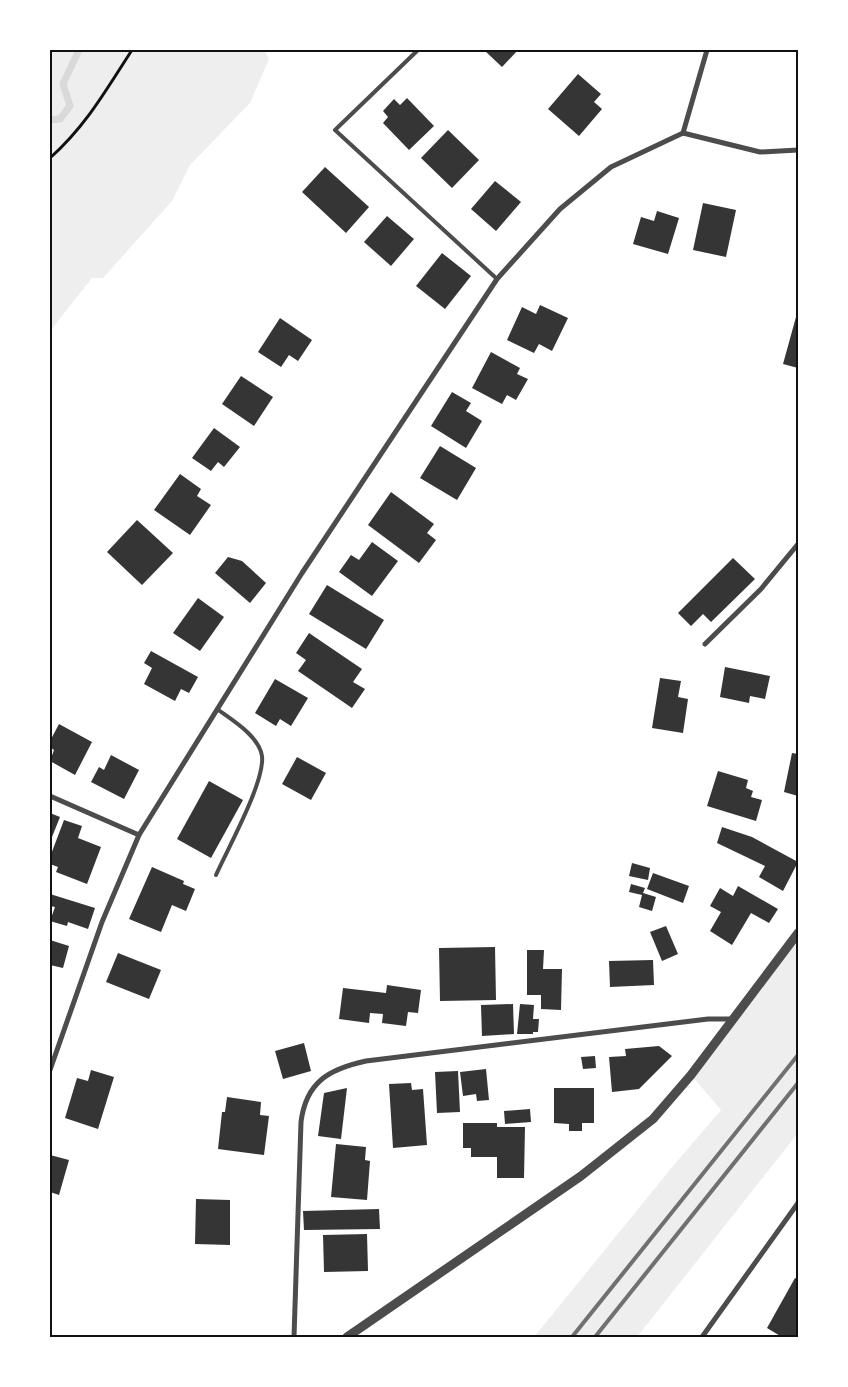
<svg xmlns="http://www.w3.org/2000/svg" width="848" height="1387" font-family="Inter,sans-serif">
<rect width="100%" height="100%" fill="#fff"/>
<!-- green -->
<g fill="#eee">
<polygon points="50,50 264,50 269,59 250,103 190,165 172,201 103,278 92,278 50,331"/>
<polygon points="798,933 798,1133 637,1337 534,1337 673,1166 721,1110 691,1075"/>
</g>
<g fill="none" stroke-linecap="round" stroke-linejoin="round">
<!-- stream -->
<polyline stroke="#d9d9d9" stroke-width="7" points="50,120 60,119 70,106 63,84 79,50"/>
</g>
<!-- building -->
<g fill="#353535">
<polygon points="484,50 518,50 502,67"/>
<polygon points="578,74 601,94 594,102 602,109 579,136 548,109"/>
<polygon points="407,98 434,126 409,150 383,123 388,117 383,111 394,99 400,105"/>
<polygon points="448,130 479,160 452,188 421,158"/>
<polygon points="325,167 369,207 346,233 302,192"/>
<polygon points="495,181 521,202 496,231 471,209"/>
<polygon points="703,203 736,210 726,257 693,250"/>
<polygon points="657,211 679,218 668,254 633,244 641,217 654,221"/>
<polygon points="387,216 414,239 391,266 364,242"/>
<polygon points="442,253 471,276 445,309 416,286"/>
<polygon points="540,305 568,318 552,351 539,344 534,353 507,340 522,307 536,314"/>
<polygon points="796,317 798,318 798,368 783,364"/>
<polygon points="280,318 312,340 298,361 289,355 281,367 258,352"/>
<polygon points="491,352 520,368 517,374 528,379 516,400 507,395 502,404 472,388"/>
<polygon points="241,376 273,397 254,426 222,404"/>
<polygon points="452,392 471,403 466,411 482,421 466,448 431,426"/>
<polygon points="214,428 240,447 224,467 218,462 211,471 192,458"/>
<polygon points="440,446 476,468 457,500 420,478"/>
<polygon points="180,474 201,489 197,496 211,505 190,535 154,510"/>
<polygon points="391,492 434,524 427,533 436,540 419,563 368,525"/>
<polygon points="137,520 173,553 142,585 107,552"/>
<polygon points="372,542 398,561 372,596 339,572 351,555 359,560"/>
<polygon points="228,557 242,561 266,583 250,603 215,573"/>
<polygon points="733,558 755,579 711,622 703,614 691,626 678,613"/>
<polygon points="327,585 384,620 366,649 309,614"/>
<polygon points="198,598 224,617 200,651 173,633"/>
<polygon points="309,633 362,669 353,682 365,689 352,708 298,671 306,660 296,653"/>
<polygon points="151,651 198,677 189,693 181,689 175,701 144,684 152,668 144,663"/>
<polygon points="725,667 770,676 765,699 750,696 749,703 720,697"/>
<polygon points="660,678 681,681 678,697 688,699 683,733 652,728"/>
<polygon points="275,679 308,698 291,726 280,719 276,726 255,713"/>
<polygon points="59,724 92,742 75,775 50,761 54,750 50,747 50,741"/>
<polygon points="792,753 798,754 798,796 784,792"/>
<polygon points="111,755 139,770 124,799 91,782 99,767 104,770"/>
<polygon points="297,757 326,773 311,800 282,784"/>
<polygon points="718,771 748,780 746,788 753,791 751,797 762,800 756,821 707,806"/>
<polygon points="209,781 243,800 211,858 177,839"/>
<polygon points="50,813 60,817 50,842"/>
<polygon points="64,820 82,826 78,838 101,847 87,884 56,872 58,867 50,864 50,857"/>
<polygon points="722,827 752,837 798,862 783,891 759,877 765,866 717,843"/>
<polygon points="632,863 650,868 648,880 629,876"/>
<polygon points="152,867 184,881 183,884 195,889 186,911 172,905 161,932 129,919"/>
<polygon points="653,873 689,886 683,903 647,889"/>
<polygon points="631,884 645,888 643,893 656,897 652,911 639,907 642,895 629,892"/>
<polygon points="738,886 778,909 769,923 751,913 732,945 710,931 721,912 710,906 720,888 733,896"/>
<polygon points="50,894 95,908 88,929 68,922 67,926 50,921 55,907 50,906"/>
<polygon points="666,926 678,954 662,961 650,932"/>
<polygon points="50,940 69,946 63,968 50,965"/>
<polygon points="495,947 496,1000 440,1001 439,948"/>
<polygon points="527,950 544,950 543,969 562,969 561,1010 541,1009 541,995 527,995"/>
<polygon points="118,953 161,970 149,999 106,982"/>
<polygon points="653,960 654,985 610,987 609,961"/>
<polygon points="387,985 421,990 418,1013 408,1012 406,1026 382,1023 383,1014 370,1013 369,1023 339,1019 343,988 386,993"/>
<polygon points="513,1004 514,1034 482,1036 481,1005"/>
<polygon points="520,1004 534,1005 533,1019 539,1019 538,1032 533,1032 533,1034 517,1034"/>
<polygon points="304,1043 311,1071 283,1079 275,1051"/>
<polygon points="659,1046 672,1056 639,1089 612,1092 609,1057 626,1056 625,1049"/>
<polygon points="595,1056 596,1068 583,1069 581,1057"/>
<polygon points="486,1069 489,1100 477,1101 476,1094 463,1096 460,1072"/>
<polygon points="91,1070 114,1077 98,1129 65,1118 77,1078 88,1081"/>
<polygon points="458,1071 460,1112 437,1113 435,1072"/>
<polygon points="411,1083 412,1090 423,1089 427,1145 393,1148 389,1084"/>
<polygon points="347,1088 341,1139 318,1136 324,1093"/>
<polygon points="554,1088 594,1088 594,1123 582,1123 582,1131 569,1131 569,1124 554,1123"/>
<polygon points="227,1097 261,1102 260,1115 269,1116 264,1155 218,1149 222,1112 225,1112"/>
<polygon points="530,1109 531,1122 505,1124 504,1111"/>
<polygon points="463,1123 497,1123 497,1127 525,1127 524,1178 497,1178 497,1157 471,1157 471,1148 463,1148"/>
<polygon points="336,1144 366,1147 365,1160 370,1161 367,1200 331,1197"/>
<polygon points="50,1155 69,1160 59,1195 50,1192"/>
<polygon points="196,1199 230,1200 230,1245 195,1244"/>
<polygon points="379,1209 380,1229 304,1230 303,1211"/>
<polygon points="367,1234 368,1271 324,1272 323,1235"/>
<polygon points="795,1278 798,1279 798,1337 782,1337 767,1328"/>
</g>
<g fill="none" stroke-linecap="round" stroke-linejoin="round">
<!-- path -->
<path stroke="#111" stroke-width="3" d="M50,158C86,126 106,90 132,50"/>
<!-- service -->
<g stroke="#4c4c4c" stroke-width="4">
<polyline points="418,50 335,130 497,279"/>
<path d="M216,875C228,848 265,782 262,756C259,736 232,720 217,709"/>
</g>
<!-- minor -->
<g stroke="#4c4c4c" stroke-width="5">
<polyline points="683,133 760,152 798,150"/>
<polyline points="705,644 761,589 798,544"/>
<polyline points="50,796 139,835"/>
<polyline points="50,1070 102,922 139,835 302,573 497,279 560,209 611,167 683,133 707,50"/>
<path d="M294,1337L301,1122C306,1082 329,1069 366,1061L708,1019H731"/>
<polyline points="702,1337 798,1203"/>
</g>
<!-- tertiary -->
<polyline stroke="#4c4c4c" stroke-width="9" points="347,1337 581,1176 653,1119 691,1075 798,933"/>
<!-- rail -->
<g stroke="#707070" stroke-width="4">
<polyline points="572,1337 798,1055"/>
<polyline points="595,1337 798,1083"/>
</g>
</g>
<!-- border -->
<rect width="848" height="1387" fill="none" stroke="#ffffff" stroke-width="102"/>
<rect x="51" y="51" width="746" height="1285" fill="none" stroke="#111" stroke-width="2"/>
</svg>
